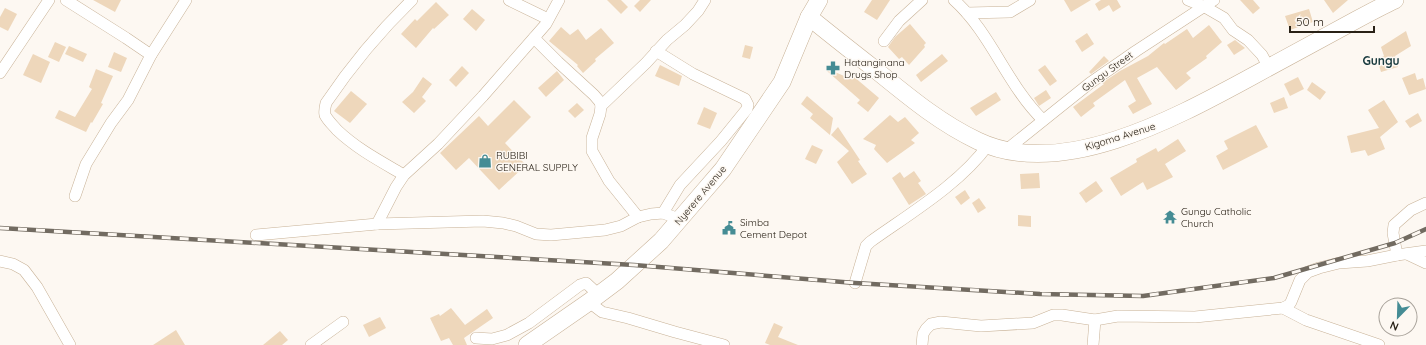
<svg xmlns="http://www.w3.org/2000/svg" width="1426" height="345" font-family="Quicksand,sans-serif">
<rect width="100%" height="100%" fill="#fdf8f2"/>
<!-- building -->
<g fill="#eed7bb">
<polygon points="93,0 121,0 115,12"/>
<polygon points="607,0 621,0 628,7 621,14"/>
<polygon points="640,0 651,0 640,12 634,6"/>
<polygon points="872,0 890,0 877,20 864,12"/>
<polygon points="1064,0 1091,0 1071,12"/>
<polygon points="1101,0 1117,0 1121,7 1113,12 1109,5 1099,11 1095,4"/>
<polygon points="1240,0 1253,0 1260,8 1253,14"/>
<polygon points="1324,0 1348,0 1333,13"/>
<polygon points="436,2 449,15 434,29 433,28 416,48 401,34 415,19 417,21"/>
<polygon points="5,8 17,14 8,31 0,27 0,17"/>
<polygon points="472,9 485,20 476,31 463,19"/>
<polygon points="1309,9 1313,22 1290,30 1285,16"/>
<polygon points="910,24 926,43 924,45 925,47 909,65 902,57 899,59 888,47 895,37"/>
<polygon points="1209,25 1222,42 1206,56 1207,58 1186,73 1191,78 1176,90 1157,67 1137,78 1152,104 1133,114 1128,106 1136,101 1125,80 1093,103 1095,106 1081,117 1073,107 1104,84 1102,83 1120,71 1148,56 1164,43 1165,44 1187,29 1193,38"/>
<polygon points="561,27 570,35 578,29 586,40 601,28 614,43 595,59 596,61 583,73 577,66 578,65 549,41"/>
<polygon points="1406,31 1411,46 1395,56 1398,67 1381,72 1377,59 1384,56 1381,47"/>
<polygon points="1087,33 1094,44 1082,52 1075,41"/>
<polygon points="1235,40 1245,48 1234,55 1227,45"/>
<polygon points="55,42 66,47 59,62 48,57"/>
<polygon points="745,45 753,47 750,59 742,57"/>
<polygon points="69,46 87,54 83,62 65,54"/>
<polygon points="114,52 127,58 121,72 108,67"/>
<polygon points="33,54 50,62 41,83 23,75"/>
<polygon points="942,54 948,61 921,82 916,75"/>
<polygon points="1104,56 1109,61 1091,74 1089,72"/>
<polygon points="660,65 682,76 679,86 655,76"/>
<polygon points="1045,65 1057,81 1050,86 1038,70"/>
<polygon points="462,66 469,73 456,87 449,80"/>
<polygon points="96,69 113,76 101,103 103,104 92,123 91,122 86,132 55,118 59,110 75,117 92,89 89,87"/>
<polygon points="828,69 851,79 853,76 879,98 868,112 857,103 860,100 827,71"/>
<polygon points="557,71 564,80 546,97 538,88"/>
<polygon points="1415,73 1417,80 1423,78 1426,89 1409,95 1402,78"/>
<polygon points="423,77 432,84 422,97 426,101 414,113 402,102 413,92"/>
<polygon points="1298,77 1304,89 1290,96 1284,84"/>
<polygon points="1312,82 1326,92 1320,100 1307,90"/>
<polygon points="1046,90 1051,98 1039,106 1034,98"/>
<polygon points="351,91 367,104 350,123 334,111"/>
<polygon points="996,92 1001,100 976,116 970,108"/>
<polygon points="807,96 833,118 830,135 810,118 813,114 801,104"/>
<polygon points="1284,97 1288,108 1274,113 1270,103"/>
<polygon points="514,100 531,117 505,143 526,165 499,190 469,158 456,170 440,153 479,116 488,126"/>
<polygon points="1384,100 1398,122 1380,137 1385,149 1368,156 1365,150 1351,153 1347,136 1379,128 1368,110"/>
<polygon points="577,103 584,110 575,118 568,111"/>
<polygon points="704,107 717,113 710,129 697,124"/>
<polygon points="1418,113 1422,121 1410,128 1405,121"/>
<polygon points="890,115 898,122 905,117 919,133 911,140 915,143 887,163 874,149 876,145 863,139"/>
<polygon points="1256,125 1268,147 1223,170 1216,156 1228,149 1224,141"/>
<polygon points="838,127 860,160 858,161 867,174 852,184 837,162 849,151 831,135"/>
<polygon points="1178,139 1186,151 1165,164 1173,177 1147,190 1143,182 1121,196 1110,178 1137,162 1136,159 1156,148 1158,152"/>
<polygon points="812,145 823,150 816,164 805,159"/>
<polygon points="914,171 921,181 918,183 926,194 909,205 892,178 900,172 904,178"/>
<polygon points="1039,173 1040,188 1021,189 1020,174"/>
<polygon points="1096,181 1103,191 1086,203 1079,193"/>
<polygon points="965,190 970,198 961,205 955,197"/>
<polygon points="979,198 986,208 978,213 972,203"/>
<polygon points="1018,215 1031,216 1031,227 1018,226"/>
<polygon points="451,308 465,325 487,309 493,318 464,338 467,345 453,345 449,338 441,341 430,318 439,314 440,316"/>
<polygon points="380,317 386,328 369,337 363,325"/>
<polygon points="774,323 783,327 778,337 798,345 770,345 765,343"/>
<polygon points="176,330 185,345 153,345"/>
<polygon points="280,331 288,340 282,345 263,345"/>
</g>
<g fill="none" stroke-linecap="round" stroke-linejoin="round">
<!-- street casing -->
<g stroke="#c8b297" stroke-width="12">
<g id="street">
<polyline points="66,0 126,38 151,55"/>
<polyline points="509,0 548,19"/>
<path d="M954,0C991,33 1007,85 1043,120"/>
<polyline points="1188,0 1205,7 1224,18 1233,30 1248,40 1262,55 1269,68"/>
<polyline points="967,13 1010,12 1030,0"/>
<polyline points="534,38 558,62 594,95 600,102 601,106 600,114 592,138 592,151 609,181 638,217"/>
<polyline points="884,41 899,21 922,0"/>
<polyline points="656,51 693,74 745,99 748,105 747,109 721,141 680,185 663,213"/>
<polyline points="0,73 49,0"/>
<polyline points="601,106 646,63 667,40 685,25 698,11 705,0"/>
<polyline points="1005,151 1090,83 1136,51 1214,0"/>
<path d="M404,175C380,161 357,149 337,130C333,125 328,121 325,115C324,111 325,107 326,103C351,66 380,31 412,0"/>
<polyline points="75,196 86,164 111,123 128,100 151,55 186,0"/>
<polyline points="377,224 396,187 404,175 438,144 483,96 546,24 559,0"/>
<polyline points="256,235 377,224 483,221 503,223 516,226 536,234 551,235 605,230 621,226 638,217 651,214 663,213 679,219"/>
<polyline points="1407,254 1426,263"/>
<polyline points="1397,255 1393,233 1394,225 1411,210 1426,203"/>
<polyline points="0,261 13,264 24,270 37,287 70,345"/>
<path d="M855,283L866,246L870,242C909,214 960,184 988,145"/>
<polyline points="589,302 602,312 628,318 675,332 724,345"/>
<polyline points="1283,308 1306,320 1379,345"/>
<polyline points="476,338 492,339 507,335 529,323 580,285 586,283 599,295"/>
<polyline points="311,345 343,322"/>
<polyline points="922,345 923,334 926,329 931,324 941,322 981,326 1033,323 1053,315 1062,315 1095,320 1118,316 1195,317 1283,308 1289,305 1291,302 1300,280 1308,272 1319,268 1339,263 1367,261 1397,255 1426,251"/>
<polyline points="1093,345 1095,320"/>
</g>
</g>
<!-- primary casing -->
<g stroke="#c8b297" stroke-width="18">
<g id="primary">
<path d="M809,17C831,35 854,53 877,71C909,97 940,123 978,141C1062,181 1177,117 1251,77C1286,58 1321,39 1356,20C1369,13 1382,6 1395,0"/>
<polyline points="527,345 589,302 617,281 661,241 704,191 723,169 782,82 809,17 819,0"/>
</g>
</g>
<!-- street -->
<use href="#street" stroke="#fff" stroke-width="11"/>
<!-- primary -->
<use href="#primary" stroke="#fff" stroke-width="17"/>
<!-- rail casing -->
<g stroke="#726b61" stroke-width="4.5">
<polyline id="rail" points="0,228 634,265 855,283 1040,294 1143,296 1274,278 1395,243 1426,229"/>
</g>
<!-- rail -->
<use href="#rail" stroke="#fdf8f2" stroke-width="3" stroke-dasharray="9" stroke-linecap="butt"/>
</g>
<!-- icons -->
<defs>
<g id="pharmacy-bare" transform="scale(1.08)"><path d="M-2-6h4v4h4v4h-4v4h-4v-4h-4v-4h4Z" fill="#458c94" stroke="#fdf8f2" stroke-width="2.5" paint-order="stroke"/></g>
<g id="shop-bare" transform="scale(1.08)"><path d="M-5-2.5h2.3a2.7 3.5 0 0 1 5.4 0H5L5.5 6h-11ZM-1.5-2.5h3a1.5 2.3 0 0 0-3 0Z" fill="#458c94" stroke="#fdf8f2" stroke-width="2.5" paint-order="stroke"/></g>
<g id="temple-bare" transform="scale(1.08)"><path d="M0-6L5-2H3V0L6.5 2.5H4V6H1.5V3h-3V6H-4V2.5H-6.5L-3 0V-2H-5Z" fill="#458c94" stroke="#fdf8f2" stroke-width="2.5" paint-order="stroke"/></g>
<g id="civic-bare" transform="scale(1.08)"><path d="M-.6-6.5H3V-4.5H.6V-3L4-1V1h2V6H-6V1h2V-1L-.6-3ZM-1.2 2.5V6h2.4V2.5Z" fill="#458c94" stroke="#fdf8f2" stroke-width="2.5" paint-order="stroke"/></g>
</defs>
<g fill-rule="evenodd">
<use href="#pharmacy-bare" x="833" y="68"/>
<use href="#shop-bare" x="485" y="161"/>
<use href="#temple-bare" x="1170" y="217"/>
<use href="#civic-bare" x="729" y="228"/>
</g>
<g text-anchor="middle" stroke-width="3" stroke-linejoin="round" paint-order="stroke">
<!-- poi labels -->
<g font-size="10" fill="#292116" stroke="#fdf8f2" text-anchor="start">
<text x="844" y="66">Hatanginana<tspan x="844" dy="12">Drugs Shop</tspan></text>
<text x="496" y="159">RUBIBI<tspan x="496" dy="12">GENERAL SUPPLY</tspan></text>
<text x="1181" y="215">Gungu Catholic<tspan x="1181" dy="12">Church</tspan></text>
<text x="740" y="226">Simba<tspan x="740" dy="12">Cement Depot</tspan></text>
</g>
<!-- street labels -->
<g font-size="10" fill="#292116" stroke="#fdf8f2">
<text transform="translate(1107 71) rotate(-36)" y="4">Gungu Street</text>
<text transform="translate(1120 136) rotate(-17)" y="4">Kigoma Avenue</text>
<text transform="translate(700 195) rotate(-50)" y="4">Nyerere Avenue</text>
</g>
<!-- quarter labels -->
<g font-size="12" font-weight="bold" fill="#193b3f" stroke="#fdf8f2">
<text x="1381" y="65">Gungu</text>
</g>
</g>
<!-- north arrow -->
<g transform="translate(1398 317) rotate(203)"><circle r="19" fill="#fdf8f2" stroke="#a8a29a"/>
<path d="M0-3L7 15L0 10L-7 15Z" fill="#458c94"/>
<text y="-6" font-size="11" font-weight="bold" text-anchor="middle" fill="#292116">N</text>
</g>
<!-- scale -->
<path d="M1290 26v6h84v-6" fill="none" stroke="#292116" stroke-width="2"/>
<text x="1296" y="26" font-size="12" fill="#292116" stroke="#fdf8f2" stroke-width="3" paint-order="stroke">50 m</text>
</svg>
